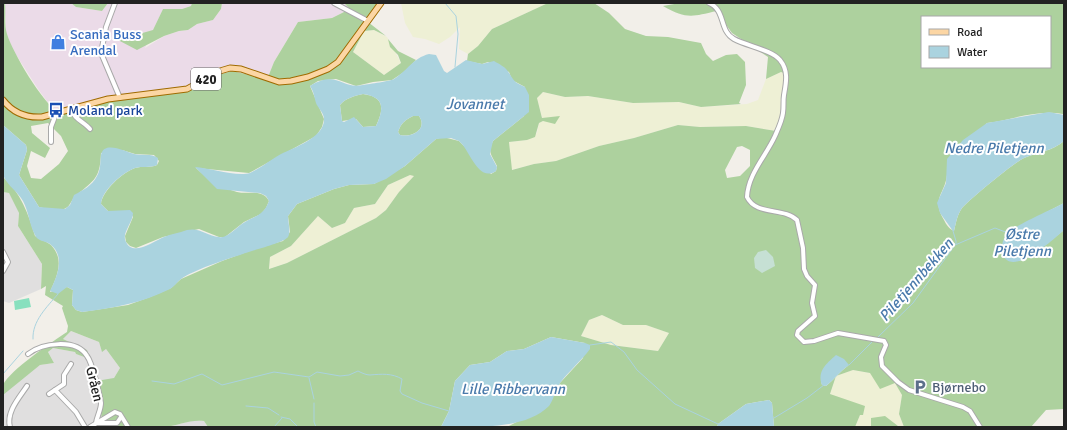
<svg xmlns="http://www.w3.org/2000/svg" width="1067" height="430" font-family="Signika,sans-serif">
<rect width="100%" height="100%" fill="#f2efe9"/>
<!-- residential -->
<g fill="#e0dfdf">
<polygon points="3,192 9,193 15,203 19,213 18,226 42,264 41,289 9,303 3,301"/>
<polygon points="71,331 99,342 102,351 106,349 120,368 114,378 126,425 142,427 3,427 4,393 40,365 54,363 48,352 53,348 75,352 76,354 89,358 86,350 63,339"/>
<polygon points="194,420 204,421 208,427 163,427 172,426"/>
</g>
<!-- industrial -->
<polygon fill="#ebdbe8" points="5,3 71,3 76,7 102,11 108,3 192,3 191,6 182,9 163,9 145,48 164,36 179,31 188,30 197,24 213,20 221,9 222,3 344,3 350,9 332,18 298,22 274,62 268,77 192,87 58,112 52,108 38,89 13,50 6,32"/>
<!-- farmland -->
<g fill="#eef0d5">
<polygon points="401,3 548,3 492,29 478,46 468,54 459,49 460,27 450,37 439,44 425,39 413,37 405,23"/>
<polygon points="374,30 387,37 401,63 384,75 353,52 363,31"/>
<polygon points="781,72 786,74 782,117 776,131 746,126 700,127 678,125 634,138 599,146 556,161 534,164 511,170 509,142 527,140 537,133 539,123 543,121 537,98 543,92 565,97 588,96 633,103 679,102 701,107 747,104 758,100 766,79"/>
<polygon points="410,175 415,175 399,192 386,210 376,218 287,263 269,269 270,257 291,246 318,216 332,228 345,223 354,208 375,204 388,185"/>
<polygon points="602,315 623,325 646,325 669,333 658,351 611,345 581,336 589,320"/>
<polygon points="853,370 870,373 895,382 902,395 899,414 904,427 871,418 871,427 855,427 860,415 830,394 836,376"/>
</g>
<!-- forest -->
<g fill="#add19e" fill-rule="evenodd">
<path d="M3,3H5C6,13 4,25 7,34C13,53 42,102 58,112L126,97L184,90L211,77L232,71L254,76L268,77L274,62L298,22L332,18L350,9L344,3H379L368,22L386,36L374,30L364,31L353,52L384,75L401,63L398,55L390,47L388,39L398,51L416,60L404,72L392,80L373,82L356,86L336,79L318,81L310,86L324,119L322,127L316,136L249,173L196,168C206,178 223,188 237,192C249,195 262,188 269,201L266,208L261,214L244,222L225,237H219L199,229L163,237L136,248L130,246L126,242L125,236L133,217L130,211H108L101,204C102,191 123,172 135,168C142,166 150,168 157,165L159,161L154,155L135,154L122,150L101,153C100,182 92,180 74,198C70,202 70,207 64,209C57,210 46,209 39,207L19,175L27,150L26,145L3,125ZM48,123L61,136L68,151L59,164L41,179L31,178L27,166L31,151L45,158L50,148L32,133L31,126Z"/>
<polygon points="71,3 108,3 102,11 76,7"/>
<polygon points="192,3 222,3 221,9 213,20 197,24 188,30 179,31 164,36 137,50 118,40 153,30 163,9 182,9 191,6"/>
<path d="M548,3H594L609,13L625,29L646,36L668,37L701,43L706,54L713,61L726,55L737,54L745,62L746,85L739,103L741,104L701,107L679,102L633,103L588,96L565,97L543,92L537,98L542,118L560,116L555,124L543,121L539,123L535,137L527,140L509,142L512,170L534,164L556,161L599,146L634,138L678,125L700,127L746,126L776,131L782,117L786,74L781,72L766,79L768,57L732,33L716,11C692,17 686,19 663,6L680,3H1064V111L1063,114C1037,109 1012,120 987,123L947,175C945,194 931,198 944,220C946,224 949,229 954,231C956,223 957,215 962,208C969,200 1016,161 1024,158C1038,152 1053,151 1064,141V203L1016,228L1019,261L1030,257L1064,230V409L1046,410L1031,427H871V418L885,416L898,426L904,427L899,414L902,395L895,383L880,389L870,373L853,370L836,376L830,394L865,406L863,415H860L855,427H774L772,403L769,400L746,404L718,424L717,427H507L549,405L559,384L583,358L585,343L551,337L524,349L507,351L490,362L470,365L455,381L449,411L441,427H208L204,421C190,419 178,426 163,427L103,426L96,381L114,378L120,368L106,349L102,352L99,342L71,331L63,339L87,350L90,359L76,354L75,352L53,348L48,352L54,363L40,365L3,395C3,392 2,388 3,385C10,370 52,342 67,332L68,326L62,308L63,306L45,295L46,286L41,289L42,264L18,226L19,213L9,193L3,192V177C21,193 28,213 35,236C40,239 47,242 51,245C65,260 57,276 50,292L67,287L73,290L72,305L76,310L82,312L128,305L150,297L171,288L181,279L222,261L260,247L283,241L290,232L288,216L297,204L334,189L349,185L374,184L405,166L436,139L443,137L459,141L491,174L496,171L497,166C492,155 487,153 493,141L524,116L525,87L512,80L509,72L488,62L482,64L467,61L468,54L478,46L492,29ZM922,17H1050V67H922ZM742,146L750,150V166L740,176L727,178L725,170L737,147ZM410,175L414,176L399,192L386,210L376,218L287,263L269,269L270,257L291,246L318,216L332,228L345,223L354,208L375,204L388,185ZM602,315L623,325H646L669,333L658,351L611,345L581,336L589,320ZM849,365C840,371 834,380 826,386L822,385L821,381Z"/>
<path d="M363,94C385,97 384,109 376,126L363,127L356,119L342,121L340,105C346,98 354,96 363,94Z"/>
<path d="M413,116H419C428,129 412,138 400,135L398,132C401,123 405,120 413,116Z"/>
</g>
<!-- wetland -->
<polygon fill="#c6e0d4" points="766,250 773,257 775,266 762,273 755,268 754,258 758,252"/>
<!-- pitch -->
<polygon fill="#88e0be" points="29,298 31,307 15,310 14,301"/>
<!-- water -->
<g fill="#aad3df" fill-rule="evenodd">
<path d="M429,54L436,55L444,71L447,73L466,60L482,64L494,61C499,64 506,67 509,73C515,82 514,82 525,87L529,95V112L493,141L490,154L497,167L496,171C478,183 470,150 459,141L451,138L436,139L405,166L386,179L374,184L349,185L334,189L297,204L288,216C288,222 291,232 288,237C284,243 249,251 240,255C224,260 194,270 181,279C177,282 174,287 170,289C142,303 113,308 82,312L76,310L72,305L73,290L67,287L58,294L50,291C57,277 66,256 50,244C44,240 38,242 35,235C29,224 29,212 23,201C18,192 8,186 4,177C1,173 3,133 3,125L26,145L27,150L19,175L39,207L65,209L70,205L74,195C83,190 92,186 97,176C101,169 100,162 101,155C104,140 126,152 134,154C142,156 151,153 158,158L157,165C150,168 142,166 135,168C123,172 101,191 101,204L108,211L130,210L133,213C133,223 121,233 126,242C133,257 154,241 164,237C171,234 179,233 187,230C200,227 207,236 219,237C228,239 237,226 245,222C250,219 256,217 261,213C265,210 267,206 269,201L266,196L260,193L217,189L195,167C210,168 236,177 250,173C259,169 272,159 281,154C294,148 325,137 324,119C324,113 318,108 316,103C314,96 314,92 310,86C337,69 342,90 363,85C369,84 391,81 394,79C407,71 413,58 429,54ZM363,94C385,97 384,109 376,126L363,127L354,117L344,122L342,121L340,105C346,98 354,96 363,94ZM413,116H419C428,129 412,138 400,135L398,132C401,123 405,120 413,116Z"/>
<path d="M1049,112L1064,115V141C1053,151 1037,152 1024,158C1016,161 969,200 962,208C957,215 956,223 954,231H953L940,213L937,203L946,183L947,159L963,140L987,123Z"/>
<path d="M1064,203V230C1055,238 1008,282 1002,251C1001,245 1003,239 1007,234C1015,225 1051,210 1064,203Z"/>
<path d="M551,337L585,343L590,345V349C581,361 569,371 560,383C555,390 554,399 549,406C525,430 475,427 441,427L449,411L455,381L470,365L490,362L507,351L524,349Z"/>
<path d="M836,355L844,359L849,365C840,371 834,380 826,386L822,385C817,371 826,364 836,355Z"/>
<polygon points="769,400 772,403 774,427 717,427 718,424 746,404"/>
</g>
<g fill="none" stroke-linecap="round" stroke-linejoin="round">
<!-- stream -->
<g stroke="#aad3df" stroke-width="1">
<polyline points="445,3 456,16 458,34 455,67"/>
<polyline points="953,231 956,241 956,244"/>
<polyline points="877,338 913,303 955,245 995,228 1008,233"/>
<path d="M33,339C32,321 47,307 58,294"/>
<polyline points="590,345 611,342 624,352 637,370 675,404 718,424"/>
<polyline points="849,365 873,341"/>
<polyline points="3,374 23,351"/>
<polyline points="309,378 314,399"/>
<path d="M152,381L174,384L202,374L222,385L274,372L309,377L317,372L340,376L349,375L358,371C362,373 366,375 370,375C381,374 392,373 402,379L400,391L402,394L422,403L449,411"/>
<polyline points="314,403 314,422 316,427"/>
<polyline points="246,406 268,408 279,415"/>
<polyline points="281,417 290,419 298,427"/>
<polyline points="774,418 807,398 824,385"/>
<polyline points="274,427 282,418"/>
</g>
<!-- minor casing -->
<g stroke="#a9a9a9" stroke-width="6">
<g id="minor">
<polyline points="115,3 106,27 101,53 120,98"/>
<polyline points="334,3 368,21"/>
<path d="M709,3C726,10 719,31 734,39C747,46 772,50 780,60C789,71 786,83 784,95C783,101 784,107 783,113C782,121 778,129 775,136C766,156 748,174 747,197C756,216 784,207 797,220L803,248L804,269L807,276L815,285L812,303L815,316L798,331L797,335L804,342L814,341L838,333L884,341L886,345L881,357L882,366L898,382L909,390L963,407L970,411L980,427"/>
<path d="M71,109C74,119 84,122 90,129"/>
<polyline points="51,142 51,127 56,114"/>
<polyline points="3,252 8,262 3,271"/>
<path d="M28,354C42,343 76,338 87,356C92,362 100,395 101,403C101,410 97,416 96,423H117L121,417"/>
<polyline points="71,364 64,375 64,384 55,390 76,412 85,427"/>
<polyline points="49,394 55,390"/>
<path d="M10,427C6,412 19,398 27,386"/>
<polyline points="90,427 115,412 120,414 128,427"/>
</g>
</g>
<!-- major casing -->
<g stroke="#a06b00" stroke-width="7">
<path id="major" d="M3,100C13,113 26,118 42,117L108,99L187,89L220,71L230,68L241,69L279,82L291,81L308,77L328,69L338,62L381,3"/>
</g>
<!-- minor -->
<use href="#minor" stroke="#fff" stroke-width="4"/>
<!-- major -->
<use href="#major" stroke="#fcd6a4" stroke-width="5"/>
</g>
<!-- icons -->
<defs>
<g id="shop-bare" transform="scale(1.2)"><path d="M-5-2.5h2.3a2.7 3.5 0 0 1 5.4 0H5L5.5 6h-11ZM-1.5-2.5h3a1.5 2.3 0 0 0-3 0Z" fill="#3f7fe0" stroke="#fff" stroke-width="2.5" paint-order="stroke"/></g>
<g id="bus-bare" transform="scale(1.2)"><path d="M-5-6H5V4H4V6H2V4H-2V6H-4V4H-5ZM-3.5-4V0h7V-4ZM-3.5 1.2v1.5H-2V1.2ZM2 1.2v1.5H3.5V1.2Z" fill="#1a4fb4" stroke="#fff" stroke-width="2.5" paint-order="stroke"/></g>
<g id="parking-bare" transform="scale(1.2)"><path d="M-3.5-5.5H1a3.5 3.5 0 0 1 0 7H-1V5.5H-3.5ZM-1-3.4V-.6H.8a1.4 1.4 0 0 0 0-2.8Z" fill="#5c6f8a" stroke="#fff" stroke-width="2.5" paint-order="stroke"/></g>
</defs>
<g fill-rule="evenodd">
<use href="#shop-bare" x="58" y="42"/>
<use href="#bus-bare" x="56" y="110"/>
<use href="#parking-bare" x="920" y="387"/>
</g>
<g text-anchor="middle" stroke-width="4" stroke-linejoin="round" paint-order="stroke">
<!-- shield labels -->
<rect fill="#fff" stroke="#646464" stroke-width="1" x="191" y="68" width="30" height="22" rx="3"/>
<g font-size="13" font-weight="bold" fill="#222">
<text x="206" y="84">420</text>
</g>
<!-- shop labels -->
<g font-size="14" fill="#366cbe" stroke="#fff" text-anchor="start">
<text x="70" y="39">Scania Buss<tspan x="70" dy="16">Arendal</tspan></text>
</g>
<!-- transit labels -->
<g font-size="14" fill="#164399" stroke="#fff" text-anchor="start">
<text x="68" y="115">Moland park</text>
</g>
<!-- street labels -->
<g font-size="14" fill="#222" stroke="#fff">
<text transform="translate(95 384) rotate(77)" y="5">Gråen</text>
</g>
<!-- service labels -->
<g font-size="14" fill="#4e5e75" stroke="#fff" text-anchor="start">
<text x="932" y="392">Bjørnebo</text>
</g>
<!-- water labels -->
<g font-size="15" font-style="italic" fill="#4a7aab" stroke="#fff">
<text x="475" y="109">Jovannet</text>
<text x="994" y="153">Nedre Piletjenn</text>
<text x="1022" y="239">Østre<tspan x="1022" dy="17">Piletjenn</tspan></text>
<text transform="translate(916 280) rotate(-49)" y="5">Piletjennbekken</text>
<text x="513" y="394">Lille Ribbervann</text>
</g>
</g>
<!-- border -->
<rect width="1067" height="430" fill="none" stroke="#222222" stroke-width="8"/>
<!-- legend -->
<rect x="921" y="16" width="130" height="52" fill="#ffffff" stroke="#a7a7a7"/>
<rect x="929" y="29" width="20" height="6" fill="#fcd6a4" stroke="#a7a7a7"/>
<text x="957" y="36" font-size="12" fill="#222222">Road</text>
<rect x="929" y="46" width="20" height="12" fill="#aad3df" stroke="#a7a7a7"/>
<text x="957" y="56" font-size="12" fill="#222222">Water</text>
</svg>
